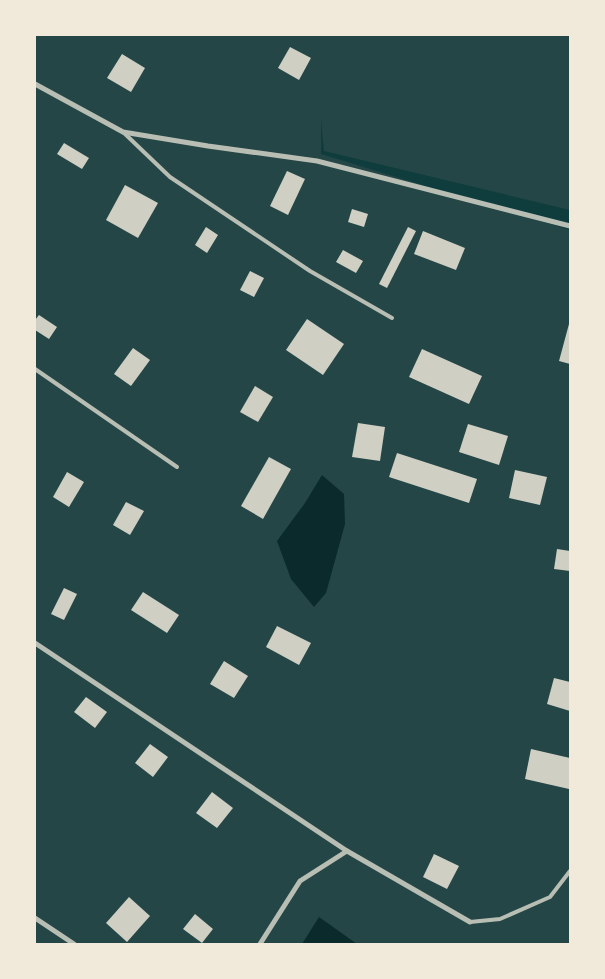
<svg xmlns="http://www.w3.org/2000/svg" width="605" height="979" font-family="Barlow,sans-serif">
<rect width="100%" height="100%" fill="#0f3d3e"/>
<!-- green -->
<polygon fill="#244646" points="35,35 570,35 570,210 324,151 321,119 321,154 570,230 570,944 35,944"/>
<!-- water -->
<g fill="#0a2a2b">
<polygon points="322,475 344,494 345,524 326,593 314,607 291,579 277,541 305,503"/>
<polygon points="319,917 357,944 302,944"/>
</g>
<!-- building -->
<g fill="#cfcfc3">
<polygon points="290,47 311,58 299,80 278,68"/>
<polygon points="122,54 145,68 131,92 107,78"/>
<polygon points="64,143 89,158 82,169 57,154"/>
<polygon points="287,171 305,179 288,215 270,206"/>
<polygon points="125,185 158,203 138,238 106,220"/>
<polygon points="352,209 368,214 364,227 348,222"/>
<polygon points="206,227 218,235 207,253 195,245"/>
<polygon points="408,227 416,231 387,288 379,284"/>
<polygon points="423,231 465,248 456,270 414,254"/>
<polygon points="343,250 363,261 356,273 336,262"/>
<polygon points="250,271 264,278 254,297 240,290"/>
<polygon points="39,315 57,327 49,339 35,330 35,320"/>
<polygon points="307,319 344,344 323,375 286,350"/>
<polygon points="569,324 570,324 570,364 559,361"/>
<polygon points="133,348 150,360 131,386 114,374"/>
<polygon points="422,349 482,376 469,404 409,377"/>
<polygon points="255,386 273,397 258,422 240,412"/>
<polygon points="358,423 385,427 380,461 352,457"/>
<polygon points="468,424 508,436 499,465 459,452"/>
<polygon points="397,453 477,479 469,503 389,477"/>
<polygon points="269,457 291,469 263,519 241,506"/>
<polygon points="515,470 547,477 540,505 509,498"/>
<polygon points="67,472 84,482 69,507 53,497"/>
<polygon points="126,502 144,511 130,535 113,525"/>
<polygon points="557,549 570,551 570,571 554,569"/>
<polygon points="64,588 77,594 64,620 51,614"/>
<polygon points="143,592 179,615 167,633 131,610"/>
<polygon points="277,626 311,643 299,665 266,647"/>
<polygon points="224,661 248,676 234,698 210,684"/>
<polygon points="554,678 570,682 570,711 547,704"/>
<polygon points="86,697 107,712 95,728 74,712"/>
<polygon points="150,744 168,757 153,777 135,763"/>
<polygon points="531,749 570,758 569,789 525,779"/>
<polygon points="212,792 233,808 217,828 196,813"/>
<polygon points="434,854 459,866 447,889 423,877"/>
<polygon points="129,897 150,916 127,942 106,923"/>
<polygon points="195,914 213,929 202,943 183,929"/>
</g>
<g fill="none" stroke-linecap="round" stroke-linejoin="round">
<!-- service -->
<g stroke="#b8beb3" stroke-width="4">
<polyline points="123,132 170,177 310,271 392,318"/>
<polyline points="35,369 177,467"/>
<polyline points="470,922 500,919 550,897 570,871"/>
</g>
<!-- minor -->
<g stroke="#b8beb3" stroke-width="5">
<polyline points="35,84 123,132 208,146 317,161 570,226"/>
<polyline points="35,643 347,851 300,881 260,944"/>
<polyline points="347,851 470,922"/>
<polyline points="35,918 74,944"/>
</g>
</g>
<!-- border -->
<rect width="605" height="979" fill="none" stroke="#f1e9da" stroke-width="72"/>
</svg>
